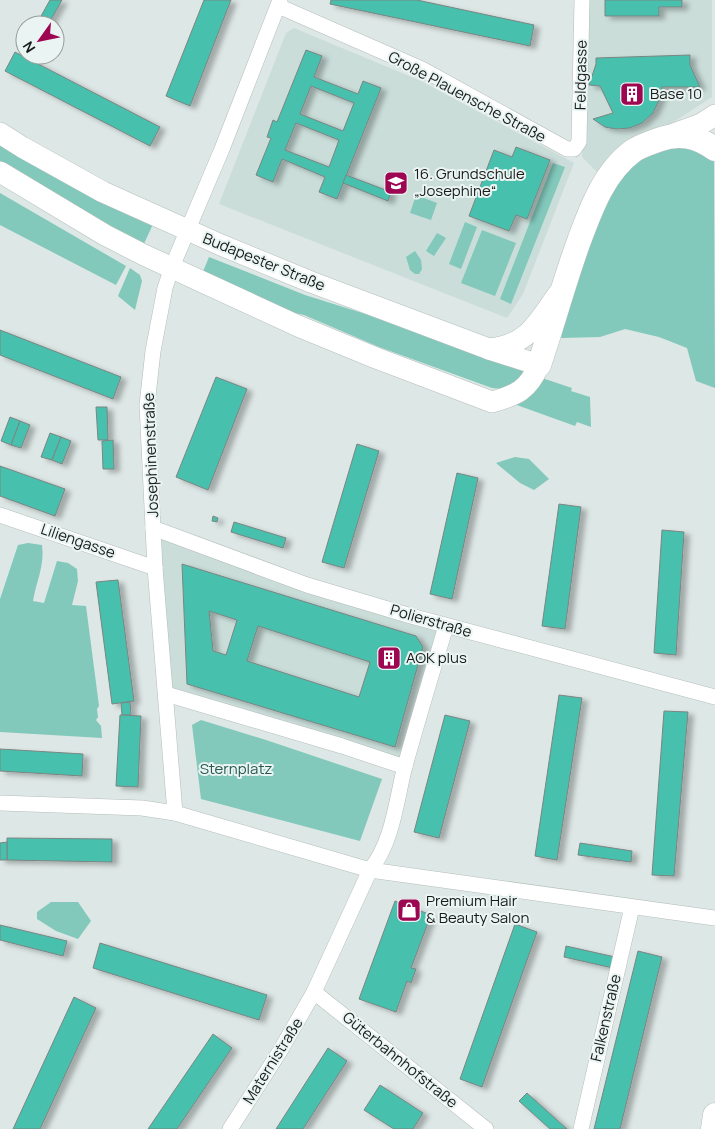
<svg xmlns="http://www.w3.org/2000/svg" width="715" height="1129" font-family="Manrope,sans-serif">
<defs>
<filter id="shadow"><feDropShadow dx="5.5" dy="3" stdDeviation="2.5" flood-color="#0004"/></filter>
</defs>
<rect width="100%" height="100%" fill="#dde7e5"/>
<!-- built -->
<g fill="#caddd9">
<polygon points="588,0 712,0 712,97 597,172 582,157"/>
<polygon points="294,28 421,81 574,163 523,294 507,318 219,204 286,33"/>
<polygon points="153,528 446,626 405,767 166,694"/>
</g>
<!-- green -->
<g fill="#82c8bb">
<polygon points="0,140 153,224 143,246 0,166"/>
<polygon points="688,147 709,156 714,162 715,388 696,381 687,348 659,337 625,329 600,337 561,338 572,288 603,205 628,167 658,149"/>
<polygon points="553,163 565,167 511,304 500,299"/>
<polygon points="0,193 126,266 116,285 0,225"/>
<polygon points="416,195 437,203 431,220 410,213"/>
<polygon points="465,222 477,227 461,269 449,264"/>
<polygon points="482,230 516,243 495,296 461,283"/>
<polygon points="437,233 446,238 434,256 426,251"/>
<polygon points="415,251 421,260 422,269 419,274 415,274 410,270 406,257"/>
<polygon points="209,257 305,295 375,317 529,372 527,376 503,389 492,388 379,347 304,315 269,307 202,274"/>
<polygon points="130,268 140,275 142,281 135,310 118,296"/>
<polygon points="542,378 572,388 571,391 590,397 591,427 577,422 575,426 514,404"/>
<polygon points="515,457 529,459 549,479 534,490 520,483 496,463"/>
<path d="M28,543L42,545C45,565 36,582 33,601L44,603L57,561L68,563L77,569L78,581L72,605L86,606L99,706L97,709L98,717L96,720L101,726L102,738L0,732V599L18,545Z"/>
<polygon points="201,720 266,740 382,779 360,841 201,799 192,725"/>
<polygon points="51,902 78,902 91,921 78,939 56,931 37,919 37,912"/>
</g>
<!-- building -->
<g fill="#47c0ad" stroke="#7b8582" fill-rule="evenodd" filter="url(#shadow)">
<polygon points="50,0 62,0 48,25 36,25"/>
<polygon points="204,0 231,0 190,106 166,96"/>
<polygon points="331,0 417,0 534,25 530,46 330,4"/>
<polygon points="605,0 682,0 682,7 659,7 659,16 605,16"/>
<path d="M306,50L322,56L314,77L358,94L363,81L381,88L337,199L319,192L325,177L282,159L273,182L256,175L271,138L267,137L273,120L277,122ZM311,86L354,103L343,131L300,114ZM296,123L339,140L329,167L285,150Z"/>
<polygon points="15,52 160,127 150,146 5,71"/>
<polygon points="690,55 690,65 700,87 662,87 659,100 653,113 642,123 630,128 616,129 605,127 593,119 613,113 600,86 589,85 596,64 596,58"/>
<polygon points="516,147 550,160 527,219 516,215 509,231 469,216 494,150 512,157"/>
<polygon points="346,175 391,192 388,201 343,183"/>
<polygon points="0,330 121,377 113,399 0,355"/>
<polygon points="216,377 247,389 208,490 176,477"/>
<polygon points="96,407 107,407 108,440 98,440"/>
<polygon points="10,417 20,421 11,445 1,441"/>
<polygon points="20,421 30,425 21,448 11,445"/>
<polygon points="50,433 61,437 52,460 41,457"/>
<polygon points="61,437 71,441 62,464 52,460"/>
<polygon points="113,440 114,469 103,469 102,441"/>
<polygon points="357,444 379,451 344,568 322,562"/>
<polygon points="0,466 65,489 55,516 0,496"/>
<polygon points="457,473 478,478 452,599 430,594"/>
<polygon points="559,504 581,507 565,629 542,626"/>
<polygon points="213,516 218,518 217,522 212,521"/>
<polygon points="234,522 286,538 283,548 231,532"/>
<polygon points="662,530 684,532 676,655 654,653"/>
<path d="M182,564L416,636L423,647L395,747L187,684ZM209,611L237,620L226,655L213,651ZM258,626L370,662L359,697L247,661Z"/>
<polygon points="118,580 134,701 112,704 96,582"/>
<polygon points="559,695 582,698 557,860 535,856"/>
<polygon points="130,702 131,715 122,715 121,703"/>
<polygon points="664,711 688,712 674,876 652,875"/>
<polygon points="120,715 141,716 138,787 116,786"/>
<polygon points="445,715 470,721 439,838 414,832"/>
<polygon points="0,749 83,754 82,776 0,771"/>
<polygon points="7,838 112,839 112,862 7,860"/>
<polygon points="7,842 7,860 0,860 0,843"/>
<polygon points="580,843 632,851 631,862 578,855"/>
<polygon points="395,901 431,915 411,968 416,969 411,983 407,981 396,1012 359,999"/>
<polygon points="515,924 537,932 482,1087 460,1079"/>
<polygon points="0,925 67,941 63,956 0,940"/>
<polygon points="100,943 267,995 259,1020 93,968"/>
<polygon points="566,946 615,957 613,968 564,957"/>
<polygon points="638,951 662,957 620,1129 594,1129"/>
<polygon points="74,997 96,1008 40,1129 13,1129"/>
<polygon points="213,1034 232,1048 177,1129 148,1129"/>
<polygon points="328,1048 347,1061 303,1129 276,1129"/>
<polygon points="380,1085 423,1113 413,1129 394,1129 364,1110"/>
<polygon points="527,1093 567,1129 550,1129 519,1101"/>
</g>
<g fill="none" stroke-linecap="round" stroke-linejoin="round">
<!-- street casing -->
<g stroke="#b4bebb" stroke-width="16">
<g id="street">
<polyline points="278,6 422,69 567,149 574,149 579,142 582,0"/>
<polyline points="0,515 155,568"/>
<polyline points="153,528 307,585 411,616 715,697"/>
<polyline points="166,694 342,746 405,767"/>
<polyline points="0,803 142,808 175,813 370,870 715,918"/>
<polyline points="175,813 155,568 147,405 153,351 165,288 172,267 222,149 280,0"/>
<polyline points="314,992 486,1129"/>
<path d="M230,1129L280,1051L314,992L370,870C393,842 396,801 405,766C418,719 432,673 446,626"/>
<polyline points="581,1129 632,907"/>
</g>
</g>
<!-- secondary casing -->
<g stroke="#b4bebb" stroke-width="22">
<g id="secondary">
<path d="M0,133L22,147L103,192L221,245L311,282L489,349L539,365C528,390 517,395 492,402L376,358L298,326L144,255L105,235L0,172"/>
<polyline points="668,136 701,124 715,115"/>
<path d="M489,349C529,345 537,323 559,293"/>
</g>
</g>
<!-- primary casing -->
<g stroke="#b4bebb" stroke-width="25">
<g id="primary">
<path d="M539,365C553,324 564,282 579,241C591,209 604,172 633,151C640,146 650,143 658,140C679,132 697,136 715,149"/>
<polyline points="713,1129 715,1115"/>
</g>
</g>
<!-- street -->
<use href="#street" stroke="#fff" stroke-width="15"/>
<!-- secondary -->
<use href="#secondary" stroke="#fff" stroke-width="21"/>
<!-- primary -->
<use href="#primary" stroke="#fff" stroke-width="24"/>
</g>
<!-- icons -->
<defs>
<g id="building-square" transform="scale(1.25)"><rect x="-9" y="-9" width="18" height="18" rx="4" fill="#9d0650" stroke="#eaf4f2"/><path d="M-4-6H4V6H1V3H-1V6H-4ZM-2.5-4.3h1.7v1.8h-1.7ZM.8-4.3h1.7v1.8H.8ZM-2.5-1h1.7V.8h-1.7ZM.8-1h1.7V.8H.8Z" fill="#fff"/></g>
<g id="school-square" transform="scale(1.25)"><rect x="-9" y="-9" width="18" height="18" rx="4" fill="#9d0650" stroke="#eaf4f2"/><path d="M0-5L7-2L0 1L-7-2ZM-4 1L0 2.5L4 1V4Q0 6-4 4Z" fill="#fff"/></g>
<g id="shop-square" transform="scale(1.25)"><rect x="-9" y="-9" width="18" height="18" rx="4" fill="#9d0650" stroke="#eaf4f2"/><path d="M-5-2.5h2.3a2.7 3.5 0 0 1 5.4 0H5L5.5 6h-11ZM-1.5-2.5h3a1.5 2.3 0 0 0-3 0Z" fill="#fff"/></g>
</defs>
<g fill-rule="evenodd">
<use href="#building-square" x="632" y="94"/>
<use href="#school-square" x="396" y="183"/>
<use href="#building-square" x="389" y="658"/>
<use href="#shop-square" x="409" y="910"/>
</g>
<g text-anchor="middle" stroke-width="4" stroke-linejoin="round" paint-order="stroke">
<!-- street labels -->
<g font-size="15" fill="#171b1a" stroke="#eaf4f2">
<text transform="translate(581 75) rotate(-89)" y="5">Feldgasse</text>
<text transform="translate(467 97) rotate(28)" y="5">Große Plauensche Straße</text>
<text transform="translate(264 262) rotate(22)" y="5">Budapester Straße</text>
<text transform="translate(151 455) rotate(-92)" y="5">Josephinenstraße</text>
<text transform="translate(78 541) rotate(19)" y="5">Liliengasse</text>
<text transform="translate(431 621) rotate(16)" y="5">Polierstraße</text>
<text transform="translate(606 1018) rotate(-77)" y="5">Falkenstraße</text>
<text transform="translate(400 1060) rotate(39)" y="5">Güterbahnhofstraße</text>
<text transform="translate(273 1061) rotate(-58)" y="5">Maternistraße</text>
</g>
<!-- poi labels -->
<g font-size="15" fill="#171b1a" stroke="#eaf4f2" text-anchor="start">
<text x="650" y="99">Base 10</text>
<text x="414" y="179">16. Grundschule<tspan x="414" dy="17">„Josephine“</tspan></text>
<text x="406" y="663">AOK plus</text>
<text x="426" y="906">Premium Hair<tspan x="426" dy="17">&amp; Beauty Salon</tspan></text>
</g>
<!-- park labels -->
<g font-size="15" fill="#275a51" stroke="#eaf4f2">
<text x="236" y="774">Sternplatz</text>
</g>
</g>
<!-- north arrow -->
<g transform="translate(40 40) rotate(237)"><circle r="24" fill="#eaf4f2" stroke="#969d9c"/>
<path d="M0-4L9 19L0 12L-9 19Z" fill="#9d0650"/>
<text y="-8" font-size="14" font-weight="bold" text-anchor="middle" fill="#171b1a">N</text>
</g>
</svg>
